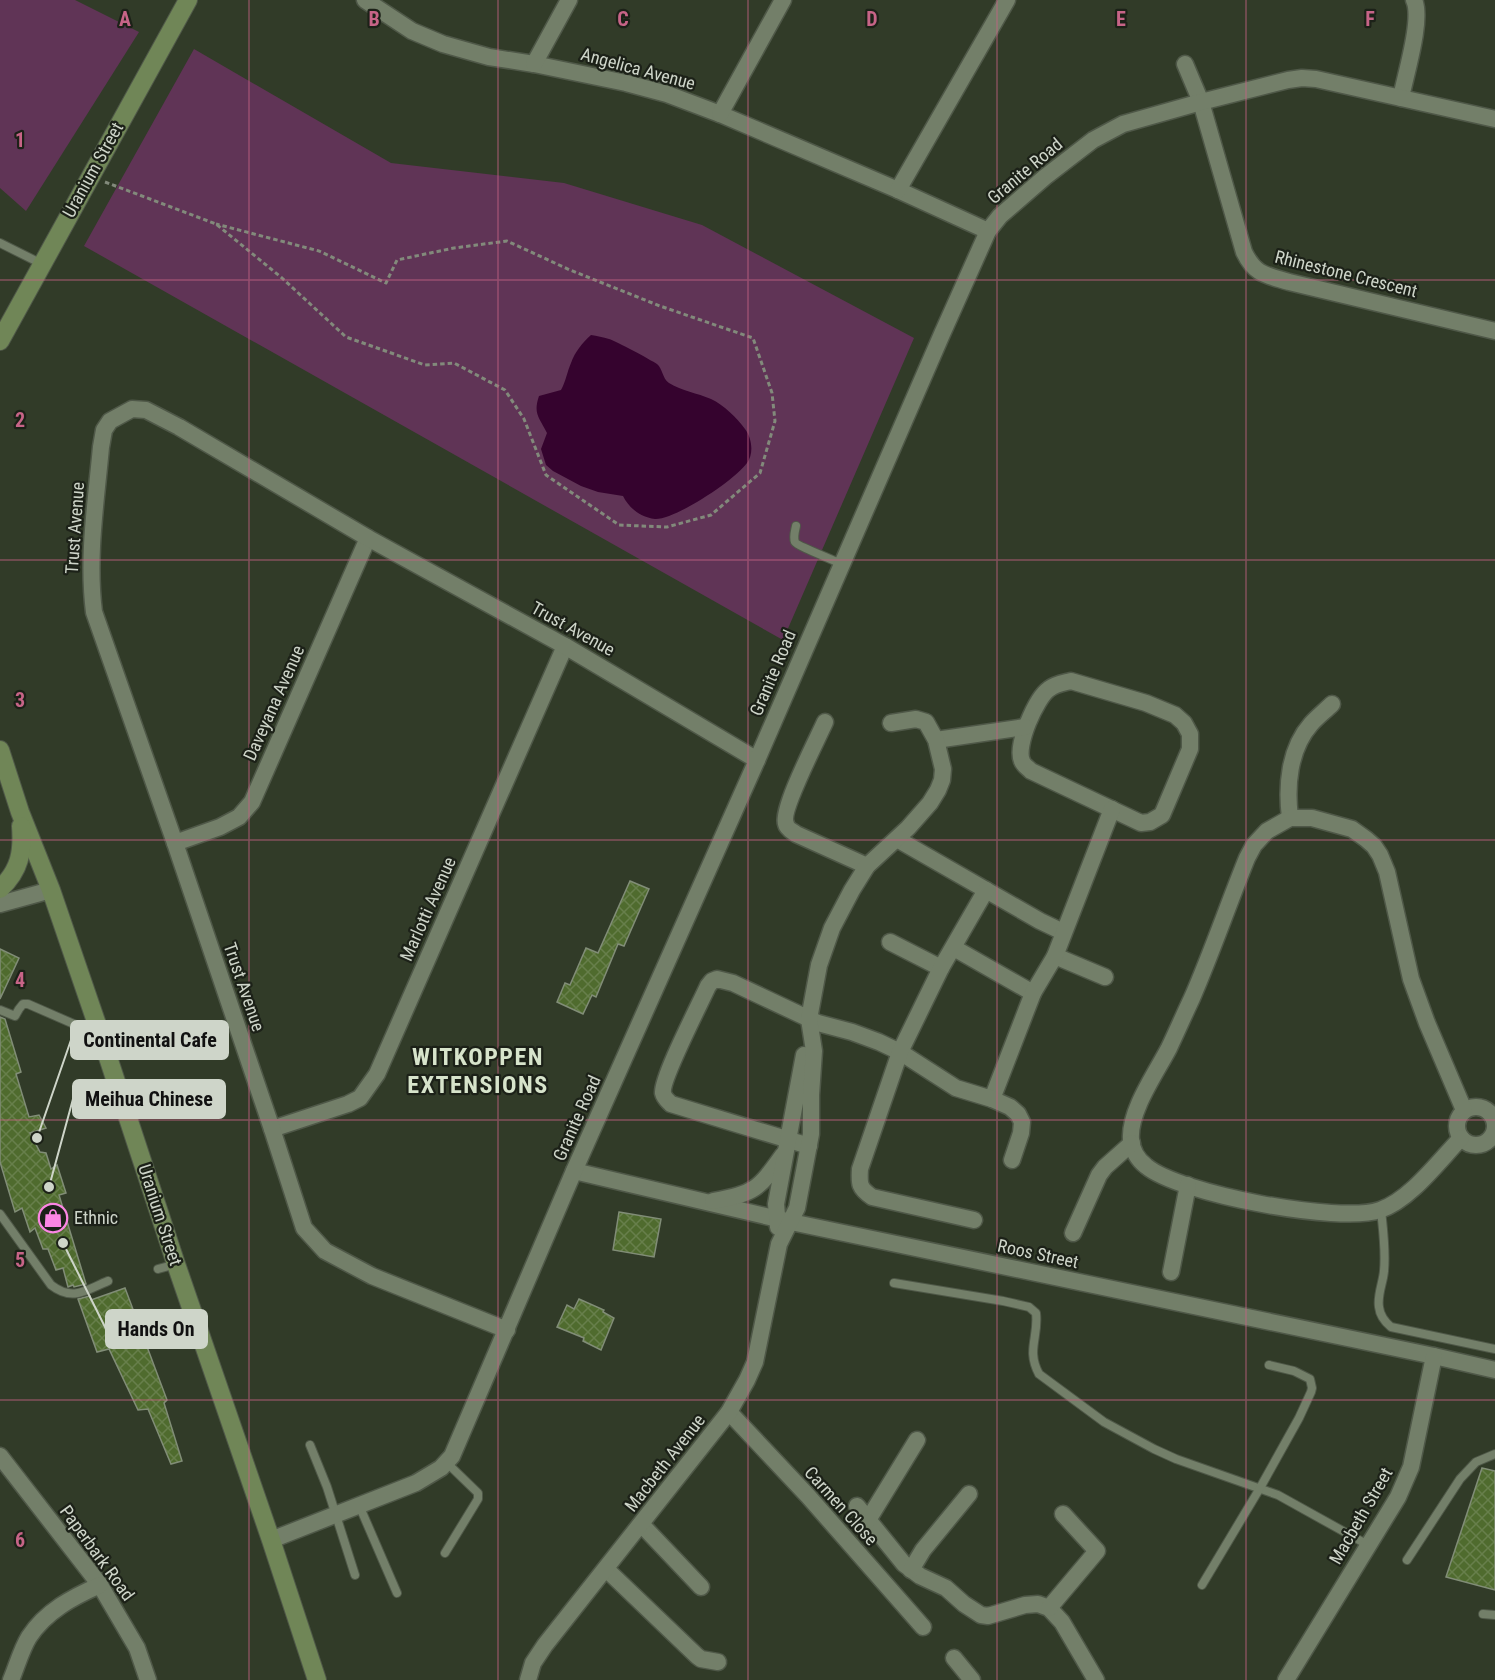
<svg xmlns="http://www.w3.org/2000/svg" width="1495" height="1680" font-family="'Roboto Condensed',sans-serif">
<defs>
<pattern id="building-cross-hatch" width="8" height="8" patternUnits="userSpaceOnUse" patternTransform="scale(1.5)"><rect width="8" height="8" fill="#4f6b2e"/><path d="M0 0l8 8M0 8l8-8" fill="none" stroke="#677f4b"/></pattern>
</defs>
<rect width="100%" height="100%" fill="#313b28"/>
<!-- park -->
<g fill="#603456">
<polygon points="0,0 75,0 139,32 26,211 0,188"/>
<polygon points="194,49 391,163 564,183 702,225 914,338 783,640 84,246"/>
</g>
<!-- water -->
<path fill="#35032e" d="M591,335C597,336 603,337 609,339C616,341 651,360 657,364C663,369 662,378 669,383C682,391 697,393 711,399C724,405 737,418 745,429C752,438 754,454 747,463C735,480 675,520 655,519C640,517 629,508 623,496L598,492L581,486L553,471L546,465L541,449L547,433C539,417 533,414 539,396L561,390C566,381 567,372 571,363C575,352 582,343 591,335Z"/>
<!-- building -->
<g fill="url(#building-cross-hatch)" stroke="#818d77" stroke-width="1.5">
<polygon points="630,881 649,889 624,946 618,944 596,997 592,995 583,1014 557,1002 565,983 570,985 586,948 598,953"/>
<polygon points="0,949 19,958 0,999"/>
<polygon points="0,1017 5,1019 21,1072 16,1074 29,1117 39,1115 46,1128 30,1133 40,1152 46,1153 51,1169 57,1165 66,1193 59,1195 86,1284 74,1287 73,1285 68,1287 63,1268 56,1270 48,1249 43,1249 35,1228 30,1232 22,1208 15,1212 0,1162"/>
<polygon points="619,1212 661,1219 654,1257 613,1250"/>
<polygon points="125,1288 167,1400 164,1403 182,1461 171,1464 148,1409 138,1410 109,1349 97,1352 78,1299 90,1296 91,1300"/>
<polygon points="579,1299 604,1310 603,1312 614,1318 601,1350 583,1341 584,1338 557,1327 567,1305 574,1309"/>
<polygon points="1482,1468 1495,1471 1495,1590 1446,1577"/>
</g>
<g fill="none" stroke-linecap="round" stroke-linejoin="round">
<!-- lane casing -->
<g stroke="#4f5848" stroke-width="10">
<g id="lane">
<polyline points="0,243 42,264"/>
<path d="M796,526C795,531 793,537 795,542C797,546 834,560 841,564"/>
<polyline points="0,1010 15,1016 19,1009 23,1004 28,1004 99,1035"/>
<path d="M1381,1210C1383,1230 1386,1250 1384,1271C1383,1283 1377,1295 1379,1307C1380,1316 1385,1322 1391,1327L1495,1349"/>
<path d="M0,1214L51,1285C73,1302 86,1290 108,1281"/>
<polyline points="158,1269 176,1264"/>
<path d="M894,1283L1003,1301L1029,1307L1036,1313C1039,1337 1026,1350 1039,1374L1104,1422L1154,1449L1176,1459L1278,1495L1368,1545"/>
<polyline points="310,1445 327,1487 355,1575"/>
<polyline points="359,1505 397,1593"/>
<polyline points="445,1553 478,1499 478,1493 446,1462"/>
<polyline points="1407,1560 1460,1479 1476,1462 1495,1454"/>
<polyline points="1202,1585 1260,1488 1299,1418 1311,1392 1312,1388 1310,1379 1294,1371 1269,1365"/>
<polyline points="1483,1614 1495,1615"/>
</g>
</g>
<!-- street casing -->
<g stroke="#4f5848" stroke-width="19">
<g id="street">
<polyline points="365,0 412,31 443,44 489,57 534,64 626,83 667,94 720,114 898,190 988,231"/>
<polyline points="534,64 569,0"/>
<path d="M1185,64L1201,102L1244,252C1255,275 1266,275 1289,282L1495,331"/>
<path d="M1401,98C1405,76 1423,19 1414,0"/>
<polyline points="720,114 783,0"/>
<polyline points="898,190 1007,0"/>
<path d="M1071,681L1146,703L1175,715L1184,723L1190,734V749L1162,815L1150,822L1141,823L1031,771C1028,768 1023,765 1022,761C1015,746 1036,698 1049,689C1055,684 1063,683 1071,681Z"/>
<path d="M825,722C818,738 780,811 786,824C787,829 792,831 796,834L867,866"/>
<polyline points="936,740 1025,727"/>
<path d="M1290,818C1286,786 1289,749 1311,724C1317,717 1325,711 1332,704"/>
<polyline points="897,839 1040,921 1063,932"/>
<polyline points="175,843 220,827 239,817 252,802 368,538"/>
<polyline points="0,904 51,890"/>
<polyline points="890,942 941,968"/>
<polyline points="954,948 1033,993"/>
<polyline points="1055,956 1105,977"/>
<polyline points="992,1099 1033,993 1055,956 1112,809"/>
<circle cx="1476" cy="1126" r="19"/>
<polyline points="272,1129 348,1104 360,1098 377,1074 565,646"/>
<path d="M1461,1138C1439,1161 1410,1200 1380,1210C1340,1224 1179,1194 1146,1166C1138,1160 1132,1150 1131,1139C1129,1111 1156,1073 1169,1048C1177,1031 1184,1015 1192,998C1212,952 1228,905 1247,858L1254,845L1267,831L1290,818H1312L1352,829L1366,839L1374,846L1380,855L1387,872L1411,979L1427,1023L1464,1110"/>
<path d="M809,1146L671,1104C668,1101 664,1098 663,1093C661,1079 700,1004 708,986L712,981L717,979L733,983L818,1023L852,1032L879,1042L900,1052L956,1088L992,1099L1010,1107L1018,1114L1022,1122L1021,1133L1012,1160"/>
<polyline points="574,1171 791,1222 1434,1356 1495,1370"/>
<path d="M713,1201C755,1193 758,1190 783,1155"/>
<path d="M974,1220L872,1197C859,1188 859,1184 860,1169L900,1052L941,968L986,890"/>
<polyline points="778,1227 776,1204 804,1055"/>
<polyline points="1073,1233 1099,1175 1105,1167 1132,1143"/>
<polyline points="1171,1272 1188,1185"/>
<path d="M507,1330L372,1276L325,1251L304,1228L272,1129L175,843L94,612C87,557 96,502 101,447L104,430L110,421L132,409L146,410L179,427L368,538L565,646L757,760"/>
<polyline points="729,1412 808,1496 923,1627"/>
<polyline points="0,1456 100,1585 137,1648 148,1680"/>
<polyline points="857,1506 904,1564 920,1576 946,1588 964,1604 981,1615 988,1616 1025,1605 1038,1604 1049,1608 1062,1622 1096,1680"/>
<polyline points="868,1520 917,1440"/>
<polyline points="641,1524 701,1587"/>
<polyline points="271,1540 416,1483 441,1468 452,1456 574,1171 757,760 942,334 988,231 1000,216 1045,177 1093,140 1123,124 1201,102 1288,80 1302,78 1316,79 1495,119"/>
<polyline points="606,1569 697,1656 701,1659 718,1662"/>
<polyline points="911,1570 923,1550 969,1494"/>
<polyline points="1049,1608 1097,1551 1063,1514"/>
<polyline points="954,1658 972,1680"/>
<path d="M11,1680C17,1666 21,1650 29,1637C46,1611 73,1597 100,1585"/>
<polyline points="528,1680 533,1663 545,1645 729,1412 747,1380 755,1362 779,1244 797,1208 811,1134 811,1095 814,1051 809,1019 819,965 832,928 852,890 867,866 908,828 930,803 938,790 942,780 943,769 936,740 926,722 916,719 891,723"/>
<polyline points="1286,1680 1398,1497 1411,1467 1434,1356"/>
</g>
</g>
<!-- secondary casing -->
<g stroke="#4f5848" stroke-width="20">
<g id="secondary">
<polyline points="0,341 188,0"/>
<polyline points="0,750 20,812 51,890 101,1036 176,1264 271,1540 317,1680"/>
<path d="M0,889C20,870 23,852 21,826"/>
</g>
</g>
<!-- path -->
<polyline stroke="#828a7b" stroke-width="3" stroke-dasharray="4.5 3" stroke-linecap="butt" points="105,182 216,224 282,278 346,337 425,365 454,363 505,390 524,419 546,475 619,525 667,527 711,515 760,473 775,421 772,393 753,338 660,306 570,270 507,241 454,248 397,260 386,283 319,251 216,224"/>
<!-- lane -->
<use href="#lane" stroke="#737f69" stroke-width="8"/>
<!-- street -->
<use href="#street" stroke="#737f69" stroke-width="16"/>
<!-- secondary -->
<use href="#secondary" stroke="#708657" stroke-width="18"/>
</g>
<!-- grid -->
<path fill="none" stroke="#c76487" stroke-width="1.5" stroke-opacity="0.55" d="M249,0V1680M498,0V1680M748,0V1680M997,0V1680M1246,0V1680M0,280H1495M0,560H1495M0,840H1495M0,1120H1495M0,1400H1495"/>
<!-- icons -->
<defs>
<g id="shop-ring" transform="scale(1.5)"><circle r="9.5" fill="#1c2118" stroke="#fc86e4" stroke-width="1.5"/><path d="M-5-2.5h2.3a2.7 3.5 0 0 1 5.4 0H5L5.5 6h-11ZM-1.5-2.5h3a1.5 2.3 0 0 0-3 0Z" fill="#fc86e4"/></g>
</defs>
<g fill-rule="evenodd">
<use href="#shop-ring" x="53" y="1218"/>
</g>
<g text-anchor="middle" stroke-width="4.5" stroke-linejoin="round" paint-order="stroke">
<!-- street labels -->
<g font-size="18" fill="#ced5c9" stroke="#1c2118">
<text transform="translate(638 69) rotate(15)" y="6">Angelica Avenue</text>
<text transform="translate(93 170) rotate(-61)" y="6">Uranium Street</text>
<text transform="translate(1025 171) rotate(-40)" y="6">Granite Road</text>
<text transform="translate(1346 274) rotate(14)" y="6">Rhinestone Crescent</text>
<text transform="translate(75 528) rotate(-86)" y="6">Trust Avenue</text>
<text transform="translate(573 629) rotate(29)" y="6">Trust Avenue</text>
<text transform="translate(773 673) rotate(-67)" y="6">Granite Road</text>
<text transform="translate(274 703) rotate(-66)" y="6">Daveyana Avenue</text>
<text transform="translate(428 909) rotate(-66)" y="6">Marlotti Avenue</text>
<text transform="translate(244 987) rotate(71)" y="6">Trust Avenue</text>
<text transform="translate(577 1118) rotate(-66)" y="6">Granite Road</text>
<text transform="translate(160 1215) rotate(72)" y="6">Uranium Street</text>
<text transform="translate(1038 1254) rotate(12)" y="6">Roos Street</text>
<text transform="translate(665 1463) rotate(-52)" y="6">Macbeth Avenue</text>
<text transform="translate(841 1506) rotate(48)" y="6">Carmen Close</text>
<text transform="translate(1361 1516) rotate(-60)" y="6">Macbeth Street</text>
<text transform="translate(97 1553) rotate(54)" y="6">Paperbark Road</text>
</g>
<!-- poi labels -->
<g font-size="18" fill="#ced5c9" stroke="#1c2118" text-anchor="start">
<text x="74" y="1224">Ethnic</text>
</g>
<!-- district labels -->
<g font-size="24" font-weight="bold" letter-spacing="1.5" fill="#d7e4cb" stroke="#1c2118">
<text x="478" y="1065">WITKOPPEN<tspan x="478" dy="28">EXTENSIONS</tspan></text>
</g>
</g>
<g font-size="20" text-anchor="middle" font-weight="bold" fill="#c76487" stroke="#1c2118" stroke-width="4.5" stroke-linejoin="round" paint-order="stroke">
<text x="125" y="26">A</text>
<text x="374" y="26">B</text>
<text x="623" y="26">C</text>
<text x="872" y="26">D</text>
<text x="1121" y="26">E</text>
<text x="1370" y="26">F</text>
<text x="20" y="147">1</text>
<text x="20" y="427">2</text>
<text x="20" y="707">3</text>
<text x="20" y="987">4</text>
<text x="20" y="1267">5</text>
<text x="20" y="1547">6</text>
</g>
<!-- callouts -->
<path fill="none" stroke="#ced5c9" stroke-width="2" d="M37 1138L71 1040M49 1187L73 1099M63 1243L106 1329"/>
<g fill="#ced5c9" stroke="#1c2118" stroke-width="2">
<circle cx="37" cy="1138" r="6"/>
<circle cx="49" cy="1187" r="6"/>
<circle cx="63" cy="1243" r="6"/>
</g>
<g fill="#ced5c9" stroke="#ced5c9" stroke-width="2">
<rect x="71" y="1021" width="157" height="38" rx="6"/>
<rect x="73" y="1080" width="152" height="38" rx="6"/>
<rect x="106" y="1310" width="101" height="38" rx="6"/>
</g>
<g font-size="20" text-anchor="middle" font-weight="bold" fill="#111">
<text x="150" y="1047">Continental Cafe</text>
<text x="149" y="1106">Meihua Chinese</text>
<text x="156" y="1336">Hands On</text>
</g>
</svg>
